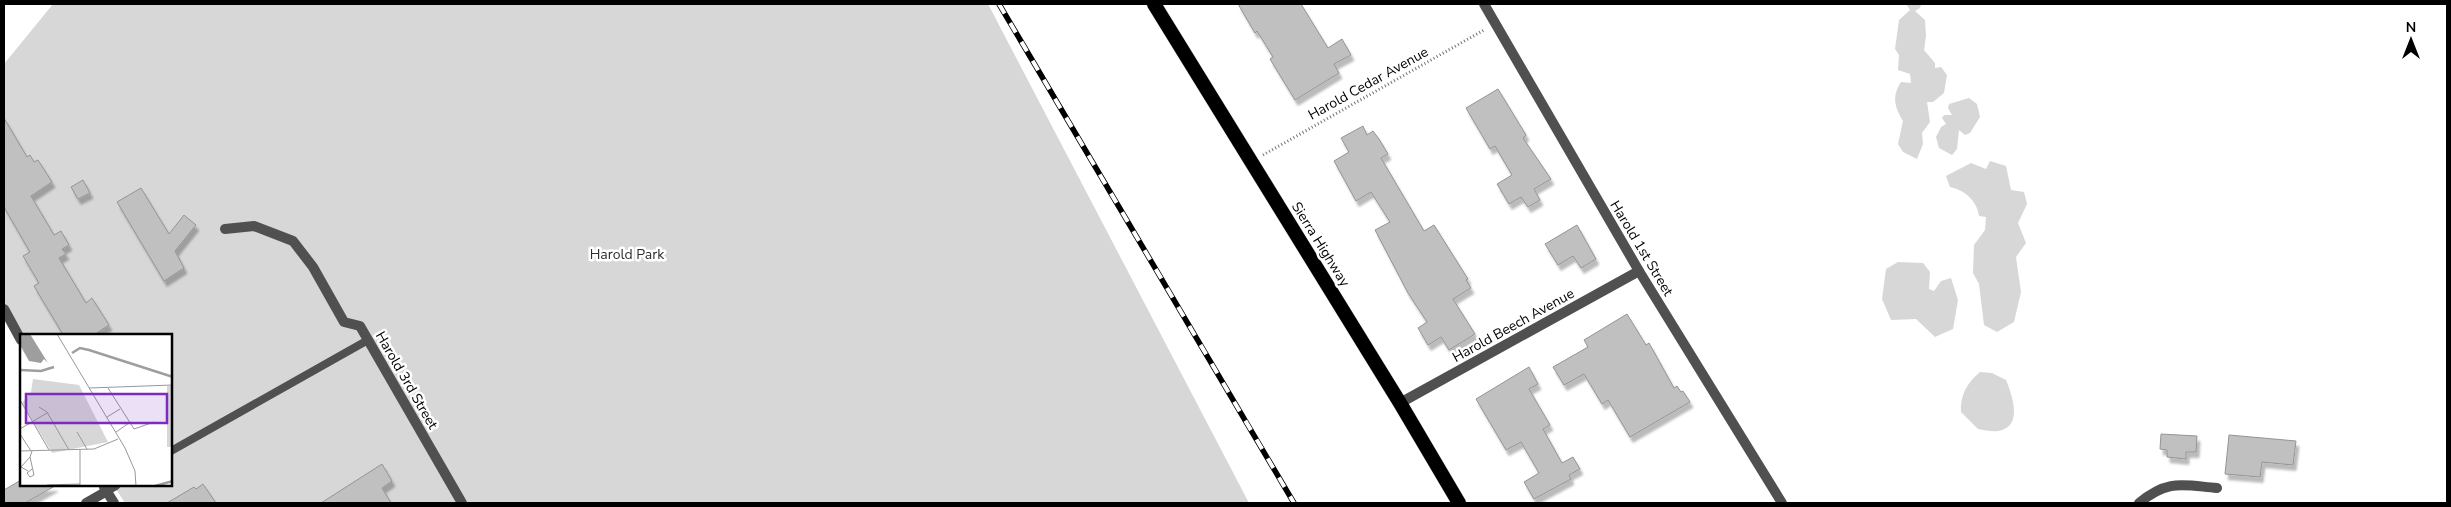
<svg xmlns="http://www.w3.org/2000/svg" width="2451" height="507" font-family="'Nunito Sans',sans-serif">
<defs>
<filter id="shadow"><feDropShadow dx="3" dy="5.5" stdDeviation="1" flood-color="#0004"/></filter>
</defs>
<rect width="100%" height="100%" fill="#fff"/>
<!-- green -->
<g fill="#d7d7d7">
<polygon points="53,4 988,4 1249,503 125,503 114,486 171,486 171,336 25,336 4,301 4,64"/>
<path d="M1906,4H1921L1920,8L1915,11L1925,20L1926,36L1924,50L1935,63V68L1941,67L1947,75L1944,93L1933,102H1927L1930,122L1922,133L1923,144L1917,159L1903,152L1898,144L1903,121C1894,106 1892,96 1901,82L1911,83L1910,74L1898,70L1899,55L1895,49L1899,20L1910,10Z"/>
<polygon points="1969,98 1977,104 1980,117 1970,133 1965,135 1959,130 1957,149 1952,155 1939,148 1936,137 1941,127 1946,124 1942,118 1944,115 1952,115 1948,108 1949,104"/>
<path d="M1990,161L2006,166L2011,190L2024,192L2027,204L2018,223L2026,243L2016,257L2021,292L2014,322L1997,332L1984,325L1979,284L1973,273L1974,245L1985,230L1986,217L1979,216C1977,201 1965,190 1950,187L1946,176L1971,163L1986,169Z"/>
<polygon points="2447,216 2447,503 2446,503"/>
<polygon points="1898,262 1923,263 1930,272 1929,289 1934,291 1941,281 1951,278 1958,300 1953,329 1935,337 1916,319 1891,320 1882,299 1886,269"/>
<path d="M1980,372L1992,373L2006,380C2012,395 2024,427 1998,431C1992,432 1984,430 1978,429L1961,412C1960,395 1967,383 1980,372Z"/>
</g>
<!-- building -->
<g fill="#c0c0c0" stroke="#949494" filter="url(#shadow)">
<polygon points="1238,4 1301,4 1328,48 1342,39 1351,55 1334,64 1339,73 1295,100 1270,59 1273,57 1257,31 1255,33"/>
<polygon points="1498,89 1526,135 1523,138 1551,179 1534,189 1540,200 1528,207 1521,197 1509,204 1497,184 1512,175 1495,146 1490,149 1466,108"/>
<polygon points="4,118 27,157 30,155 34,162 38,160 52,182 31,196 54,235 61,231 69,245 62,249 66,254 59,258 86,303 92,298 109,325 92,336 64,336 34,286 39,283 23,256 30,252 4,207"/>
<polygon points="1363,126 1367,135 1373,131 1379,139 1388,154 1381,158 1424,231 1434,225 1468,279 1466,280 1471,288 1453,299 1475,334 1449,350 1441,337 1428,345 1418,328 1427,322 1408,293 1375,230 1390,222 1371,192 1356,201 1334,161 1349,152 1341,138"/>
<polygon points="83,180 90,193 78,199 71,187"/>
<polygon points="141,188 169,234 184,215 196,225 175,251 184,268 164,281 117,202"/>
<polygon points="1577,225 1596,259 1581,268 1573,256 1558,265 1545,244"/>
<polygon points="1627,314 1646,345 1649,343 1674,388 1677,386 1681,392 1683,391 1690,402 1630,437 1608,400 1602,404 1584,374 1564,385 1553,367 1588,347 1584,340"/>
<polygon points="1529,367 1538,384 1529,389 1550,425 1543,429 1562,463 1573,457 1580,469 1569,475 1571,479 1534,499 1524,482 1539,473 1521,442 1506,450 1476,399"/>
<polygon points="2161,434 2197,436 2196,452 2186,452 2186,459 2167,457 2167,450 2160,449"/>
<polygon points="2229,435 2296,441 2293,465 2262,462 2260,477 2225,474"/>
<polygon points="382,464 392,481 382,488 391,503 321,503"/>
<polygon points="21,480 21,486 55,486 25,503 4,503 4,490"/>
<polygon points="203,484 216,503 167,503 194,487 196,489"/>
</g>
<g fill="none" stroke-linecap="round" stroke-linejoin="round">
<!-- trunk casing -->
<g stroke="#dbdbdb" stroke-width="15">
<polyline id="trunk" points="1154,4 1400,403 1459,503"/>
</g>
<!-- path -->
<polyline stroke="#727272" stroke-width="3" stroke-dasharray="1 2.5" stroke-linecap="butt" points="1263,155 1484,30"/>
<!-- service -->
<g stroke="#505050" stroke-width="8">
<polyline points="171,451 368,340"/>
<polyline points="107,491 116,486"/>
</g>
<!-- minor -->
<g stroke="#505050" stroke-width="10">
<polyline points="1484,4 1639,271 1782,503"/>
<polyline points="225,229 254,226 293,241 313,267 344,322 360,326 462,503"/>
<polyline points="4,309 21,340"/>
<polyline points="1400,403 1639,271"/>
<polyline points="104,487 114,503"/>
<polyline points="86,503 107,491"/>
<path d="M2139,503C2168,479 2182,485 2217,488"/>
</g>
<!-- trunk -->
<use href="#trunk" stroke="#000" stroke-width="14"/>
<!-- rail casing -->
<g stroke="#000" stroke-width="5.5">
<polyline id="rail" points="999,4 1294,503"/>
</g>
<!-- rail -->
<use href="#rail" stroke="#fff" stroke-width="4" stroke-dasharray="11" stroke-linecap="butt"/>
</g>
<g text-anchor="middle" stroke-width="5" stroke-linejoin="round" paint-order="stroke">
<!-- street labels -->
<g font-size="14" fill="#000" stroke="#fff">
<text transform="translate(1368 83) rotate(-29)" y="5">Harold Cedar Avenue</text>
<text transform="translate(1321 244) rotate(58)" y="5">Sierra Highway</text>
<text transform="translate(1642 248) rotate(59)" y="5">Harold 1st Street</text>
<text transform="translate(1513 325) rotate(-29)" y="5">Harold Beech Avenue</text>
<text transform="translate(407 380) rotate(60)" y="5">Harold 3rd Street</text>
</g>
<!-- park labels -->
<g font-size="14" fill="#2e2e2e" stroke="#fff">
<text x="627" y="259">Harold Park</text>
</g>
</g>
<!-- overview -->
<g transform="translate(20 334)">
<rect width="152" height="152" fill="#fff"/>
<path d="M13,45L59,51L88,108L32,119L2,69L11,58ZM147,52H152V113H147Z" fill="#d7d7d7"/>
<path d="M0,0H10L28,29L24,25L21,29L9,27L0,11Z" fill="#9e9e9e"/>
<path fill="none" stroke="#9e9e9e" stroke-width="2.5" d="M52,19L60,14L69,16L153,43M0,36L21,37L34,33M135,152L153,147"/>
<path fill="none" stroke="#999" stroke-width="1" d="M37,0L105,114L115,137L116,152M69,54L153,51M88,54L114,95L134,88M0,66L29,116M19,73L27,78L49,116M87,83L100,75M0,95L27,79M57,98L67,115M96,98L109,89M0,100L11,117M0,117L74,115L98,105M12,117L10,123L14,141L10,143L7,139L12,135M8,137L1,133L10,123M27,151L60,150M60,152V116"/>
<path fill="#7b2cbf" fill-opacity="0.15" stroke="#7b2cbf" stroke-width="2.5" d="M6,60H147V89H6Z"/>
<rect width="152" height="152" fill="none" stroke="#000" stroke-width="2.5"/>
</g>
<!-- border -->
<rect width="2451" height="507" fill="none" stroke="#000000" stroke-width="10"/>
<!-- north arrow -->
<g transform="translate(2411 40)" stroke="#ffffff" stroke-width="4" paint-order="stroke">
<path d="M0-4L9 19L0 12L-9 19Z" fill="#000000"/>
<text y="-8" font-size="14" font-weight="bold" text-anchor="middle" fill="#000000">N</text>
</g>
</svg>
